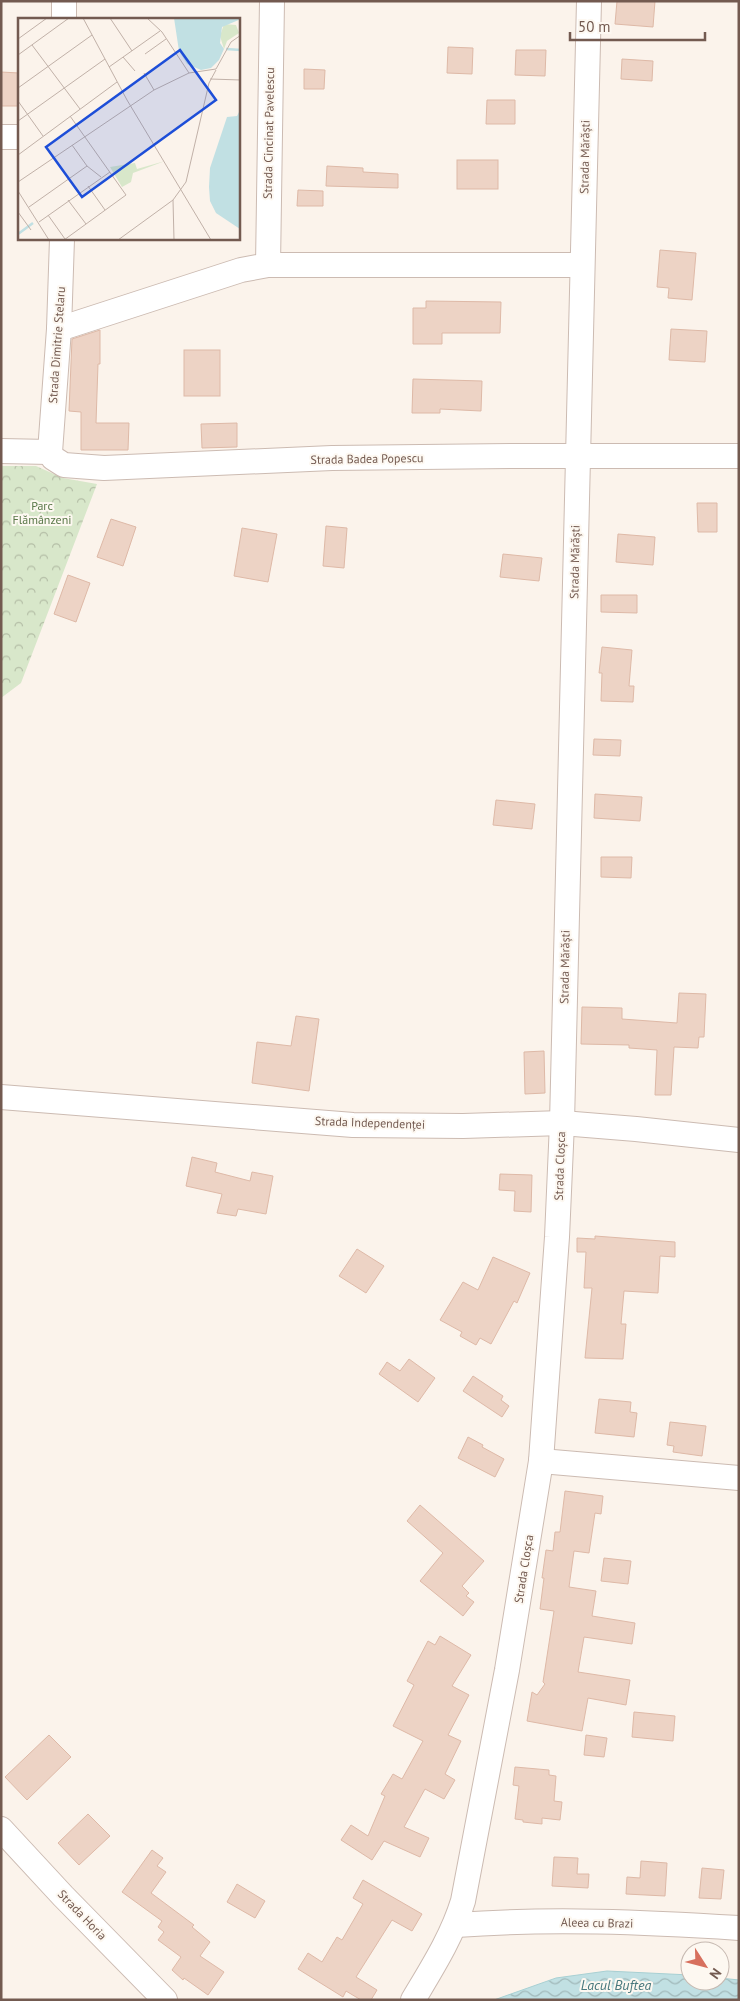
<svg xmlns="http://www.w3.org/2000/svg" width="740" height="2001" font-family="'PT Sans',sans-serif">
<defs>
<pattern id="park-crowns" width="20" height="18" patternUnits="userSpaceOnUse" patternTransform="scale(1.25)"><rect width="20" height="18" fill="#d8e7ca"/><path d="M2 6a3 3 0 1 1 6 0M12 15a3 3 0 1 1 6 0" fill="none" stroke="#b4bea6"/></pattern>
<pattern id="water-waves" width="16" height="10" patternUnits="userSpaceOnUse" patternTransform="scale(1.25)"><rect width="16" height="10" fill="#c1e0e3"/><path d="M0 5q4-4 8 0t8 0" fill="none" stroke="#a1b9ba"/></pattern>
</defs>
<rect width="100%" height="100%" fill="#fbf3eb"/>
<!-- park -->
<polygon fill="url(#park-crowns)" points="1,466 36,466 63,478 97,484 21,683 1,698"/>
<!-- water -->
<polygon fill="url(#water-waves)" stroke="#a8d0d3" points="607,1971 690,1975 690,1981 720,1981 720,1978 739,1980 739,2000 494,2000 556,1978"/>
<!-- building -->
<g fill="#edd3c5" stroke="#deb9a7">
<polygon points="617,1 655,1 653,27 615,24"/>
<polygon points="448,47 473,48 472,74 447,73"/>
<polygon points="516,50 546,50 545,76 515,75"/>
<polygon points="622,59 653,61 652,81 621,79"/>
<polygon points="304,69 325,70 324,89 304,89"/>
<polygon points="1,72 19,73 19,106 1,106"/>
<polygon points="487,100 515,100 515,124 486,124"/>
<rect x="457" y="160" width="41" height="29"/>
<polygon points="327,166 363,168 363,172 398,174 398,188 326,186"/>
<polygon points="298,190 323,191 323,206 297,206"/>
<polygon points="660,250 696,253 692,300 668,298 669,288 657,287"/>
<polygon points="426,301 501,302 500,333 442,333 442,344 413,344 413,308 426,308"/>
<polygon points="671,329 707,331 705,362 669,360"/>
<polygon points="100,330 100,364 98,364 96,423 129,423 128,450 81,450 81,412 69,411 72,339"/>
<rect x="184" y="350" width="36" height="46"/>
<polygon points="413,379 482,381 481,411 440,409 440,413 412,413"/>
<polygon points="237,423 237,447 202,448 201,424"/>
<polygon points="697,503 717,503 717,532 698,532"/>
<polygon points="111,519 136,527 123,566 97,557"/>
<polygon points="326,526 347,528 344,568 323,566"/>
<polygon points="242,528 277,534 268,582 234,576"/>
<polygon points="618,534 655,537 653,565 616,562"/>
<polygon points="503,554 542,558 539,581 500,577"/>
<polygon points="68,575 90,583 76,622 54,614"/>
<polygon points="601,595 637,595 637,613 601,612"/>
<polygon points="602,647 632,650 629,686 634,686 633,702 601,701 602,673 599,673"/>
<polygon points="594,739 621,740 620,756 593,755"/>
<polygon points="595,794 642,797 640,821 594,818"/>
<polygon points="496,800 535,804 532,829 493,825"/>
<polygon points="601,857 632,857 631,878 601,877"/>
<polygon points="679,993 706,994 704,1037 699,1037 698,1048 674,1047 671,1095 655,1095 657,1050 629,1048 629,1045 581,1044 582,1007 622,1008 622,1019 677,1023"/>
<polygon points="296,1016 319,1019 309,1091 252,1083 257,1042 291,1046"/>
<polygon points="544,1051 545,1093 525,1094 524,1052"/>
<polygon points="192,1157 217,1163 215,1172 250,1181 252,1172 273,1176 266,1214 238,1209 236,1216 217,1213 222,1194 186,1186"/>
<polygon points="500,1174 532,1175 531,1212 514,1211 515,1191 499,1190"/>
<polygon points="595,1236 675,1242 675,1257 660,1256 658,1293 624,1291 621,1324 626,1324 623,1359 585,1358 592,1288 584,1288 586,1252 577,1252 577,1238 595,1239"/>
<polygon points="357,1249 384,1266 366,1293 339,1276"/>
<polygon points="493,1257 530,1273 517,1303 514,1301 491,1344 480,1338 476,1345 460,1336 462,1332 440,1320 463,1282 478,1290"/>
<polygon points="409,1359 435,1378 418,1402 379,1374 387,1362 400,1371"/>
<polygon points="473,1376 503,1396 501,1400 509,1406 502,1417 463,1391"/>
<polygon points="599,1399 631,1402 630,1412 637,1413 634,1437 595,1433"/>
<polygon points="670,1422 706,1426 702,1456 673,1452 674,1446 667,1445"/>
<polygon points="468,1437 483,1445 482,1447 504,1459 495,1477 458,1458"/>
<polygon points="565,1491 603,1496 601,1514 595,1513 589,1553 574,1551 569,1587 596,1591 592,1616 635,1623 632,1644 584,1637 578,1672 630,1680 626,1705 588,1698 582,1731 527,1721 532,1692 537,1695 545,1684 543,1682 554,1611 540,1609 544,1578 542,1578 546,1550 553,1551 555,1532 560,1532"/>
<polygon points="420,1505 484,1561 462,1586 469,1593 466,1596 474,1602 463,1616 420,1581 443,1553 407,1521"/>
<polygon points="604,1558 631,1561 628,1584 601,1581"/>
<polygon points="440,1636 471,1655 452,1686 469,1695 448,1735 461,1741 445,1774 455,1780 444,1799 425,1789 404,1827 429,1838 420,1857 384,1841 372,1860 341,1840 351,1825 368,1836 385,1796 381,1794 393,1774 402,1779 423,1741 393,1726 414,1685 407,1681 428,1641 435,1645"/>
<polygon points="634,1712 675,1716 673,1741 632,1737"/>
<polygon points="49,1735 71,1757 27,1800 5,1777"/>
<polygon points="586,1735 607,1738 604,1757 584,1755"/>
<polygon points="515,1767 549,1770 549,1775 556,1776 554,1801 562,1802 560,1820 542,1818 542,1824 523,1822 523,1820 515,1819 519,1786 513,1785"/>
<polygon points="88,1814 110,1836 79,1865 58,1843"/>
<polygon points="152,1850 163,1858 157,1866 166,1872 151,1893 194,1925 192,1927 210,1942 200,1956 224,1972 208,1995 184,1978 183,1980 172,1970 181,1957 158,1940 164,1932 158,1927 162,1921 122,1892"/>
<polygon points="554,1857 578,1858 577,1874 589,1874 588,1888 552,1886"/>
<polygon points="641,1861 667,1863 665,1896 626,1894 627,1877 640,1878"/>
<polygon points="702,1868 724,1870 721,1899 699,1898"/>
<polygon points="363,1880 422,1914 412,1931 392,1920 356,1977 377,1990 371,2000 361,2000 346,1991 343,1997 298,1969 308,1953 322,1962 337,1937 342,1940 363,1904 353,1898"/>
<polygon points="237,1884 265,1901 255,1918 227,1902"/>
</g>
<g fill="none" stroke-linecap="round" stroke-linejoin="round">
<!-- minor casing -->
<g stroke="#ccbbb2" stroke-width="26">
<g id="minor">
<polyline points="64,1 64,19"/>
<polyline points="1,137 19,137"/>
<polyline points="268,265 272,1"/>
<polyline points="59,329 241,270 268,265 582,265"/>
<polyline points="1,451 50,452"/>
<polyline points="50,452 53,458 64,465 104,468 332,458 516,456 739,456"/>
<polyline points="50,452 59,329 62,239"/>
<polyline points="1,1097 353,1125 463,1126 562,1123 636,1129 739,1140"/>
<polyline points="541,1461 739,1478"/>
<polyline points="1,1829 63,1896 165,2000"/>
<path d="M456,1925C550,1918 645,1922 739,1928"/>
<path d="M413,2000C432,1968 452,1937 463,1901L507,1670L541,1461L557,1237L562,1123L589,1"/>
</g>
</g>
<!-- minor -->
<use href="#minor" stroke="#fff" stroke-width="24"/>
</g>
<g text-anchor="middle" stroke-width="4" stroke-linejoin="round" paint-order="stroke">
<!-- street labels -->
<g font-size="12" fill="#735a50" stroke="#fdf8f1">
<text transform="translate(269 133) rotate(-89)" y="4">Strada Cincinat Pavelescu</text>
<text transform="translate(585 157) rotate(-89)" y="4">Strada Mărăști</text>
<text transform="translate(57 345) rotate(-86)" y="4">Strada Dimitrie Stelaru</text>
<text transform="translate(367 459) rotate(-1)" y="4">Strada Badea Popescu</text>
<text transform="translate(575 562) rotate(-89)" y="4">Strada Mărăști</text>
<text transform="translate(565 967) rotate(-89)" y="4">Strada Mărăști</text>
<text transform="translate(370 1123) rotate(2)" y="4">Strada Independenței</text>
<text transform="translate(560 1166) rotate(-88)" y="4">Strada Cloșca</text>
<text transform="translate(524 1569) rotate(-81)" y="4">Strada Cloșca</text>
<text transform="translate(82 1915) rotate(46)" y="4">Strada Horia</text>
<text transform="translate(597 1923) rotate(1)" y="4">Aleea cu Brazi</text>
</g>
<!-- park labels -->
<g font-size="12" fill="#5a7849" stroke="#fdf8f1">
<text x="42" y="510">Parc<tspan x="42" dy="14">Flămânzeni</tspan></text>
</g>
<!-- water labels -->
<g font-size="14" font-style="italic" fill="#48787d" stroke="#fdf8f1">
<text x="616" y="1990">Lacul Buftea</text>
</g>
</g>
<!-- overview -->
<g transform="translate(18 18)">
<rect width="222" height="222" fill="#fbf3eb"/>
<path d="M206,6L218,7L221,15L209,23L206,31L202,18Z" fill="#d8e7ca"/>
<path d="M147,143L115,155L113,164L104,169L92,149L117,145L119,151Z" fill="#d8e7ca"/>
<path d="M156,0H222L223,1L204,9L202,25L206,31L201,42L193,50L183,52L169,46L161,33ZM222,92V211L198,195L192,183L191,169L192,150L209,99L219,98Z" fill="#c1e0e3"/>
<path fill="none" stroke="#c1e0e3" stroke-width="2.5" d="M208,31L223,32M0,216L15,205"/>
<path fill="none" stroke="#c1b1a8" stroke-width="1" d="M65,0L109,82L193,222M92,0L114,33M129,0L144,14L171,55M0,21L29,0M14,27L62,91M127,36L148,21M0,37L51,0M105,39L117,53M91,49L142,13M126,55L136,72M192,61L223,62M0,70L74,17M0,83L25,118M0,103L87,41M54,127L69,148L83,159M0,137L99,64M0,164L136,72L171,55L198,51L213,24L223,17M70,168L87,192M0,173L31,222M50,182L68,206M155,182L156,222M11,189L69,148M0,194L13,212M30,197L47,221M21,204L92,154M46,222L108,177L52,98M100,222L155,182L168,164L191,65L198,52"/>
<path fill="#1d4ed8" fill-opacity="0.15" stroke="#1d4ed8" stroke-width="2.5" d="M162,32L198,82L64,179L28,129Z"/>
<rect width="222" height="222" fill="none" stroke="#735a50" stroke-width="2.5"/>
</g>
<!-- border -->
<rect width="740" height="2001" fill="none" stroke="#735a50" stroke-width="5"/>
<!-- north arrow -->
<g transform="translate(705 1966) rotate(126)"><circle r="24" fill="#fdf8f1" stroke="#c6b9b1"/>
<path d="M0-4L9 19L0 12L-9 19Z" fill="#d7705e"/>
<text y="-8" font-size="14" font-weight="bold" text-anchor="middle" fill="#735a50">N</text>
</g>
<!-- scale -->
<path d="M570 32v8h135v-8" fill="none" stroke="#735a50" stroke-width="2.5"/>
<text x="578" y="32" font-size="15" fill="#735a50" stroke="#fdf8f1" stroke-width="4" paint-order="stroke">50 m</text>
</svg>
